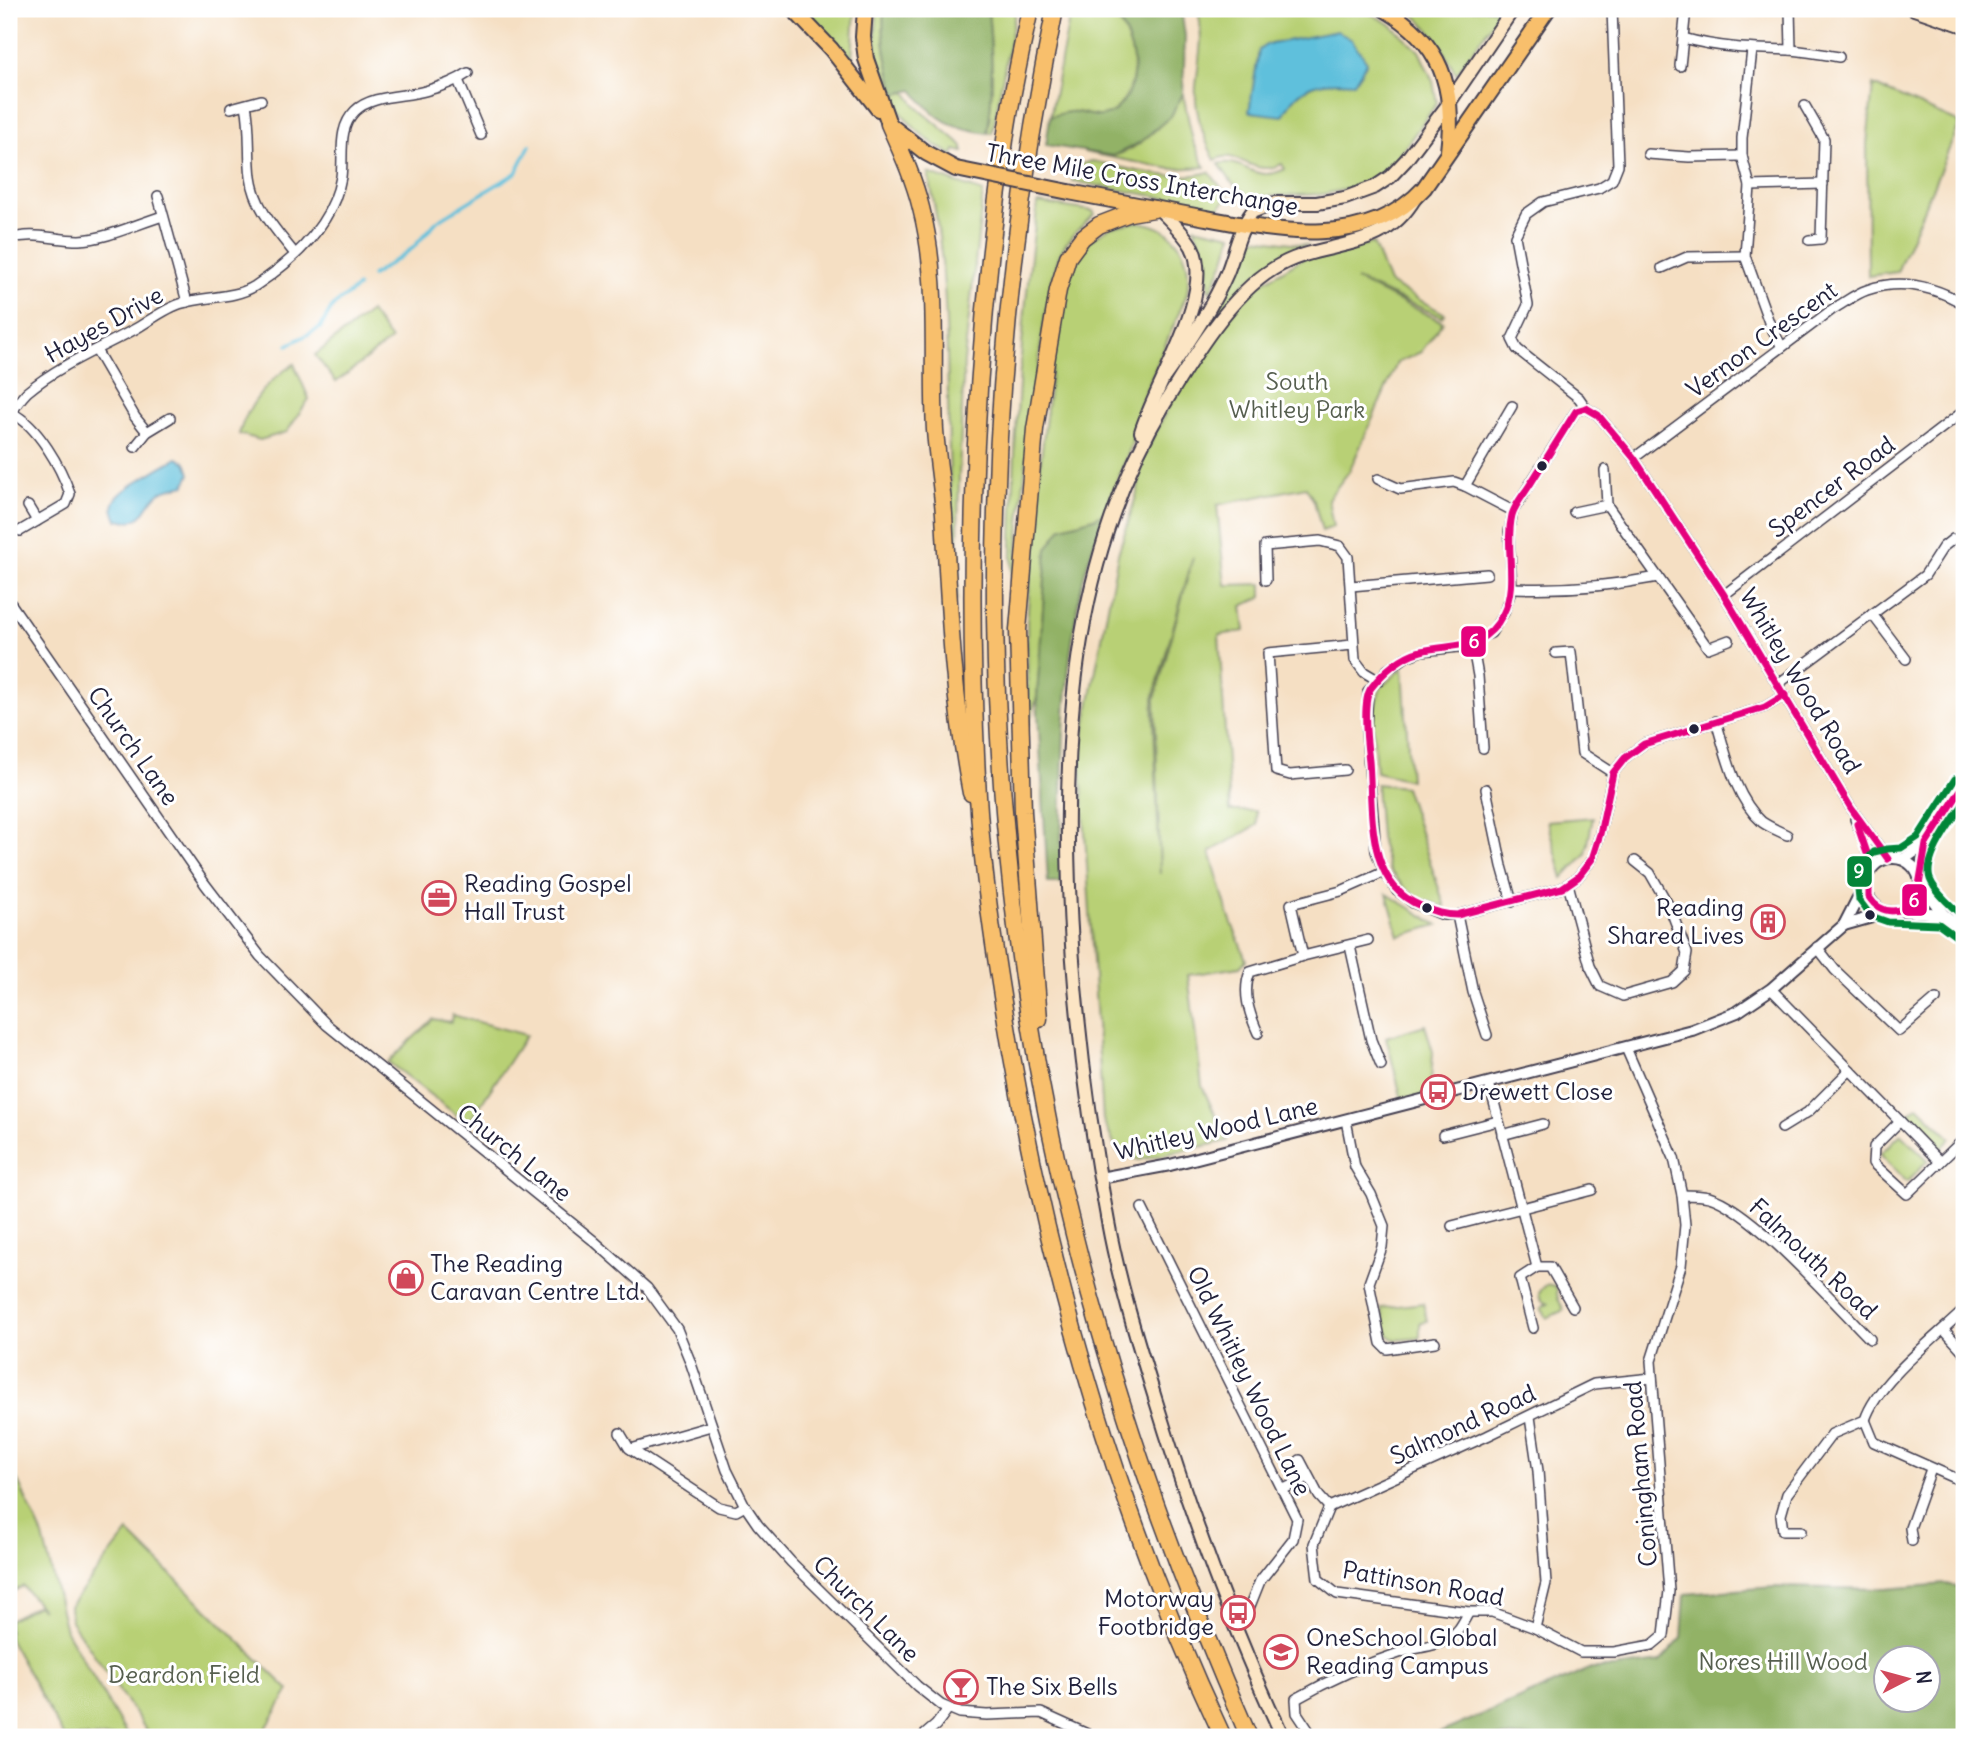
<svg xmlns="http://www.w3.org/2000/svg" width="1973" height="1746" font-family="Delius,sans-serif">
<rect width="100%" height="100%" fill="#fff"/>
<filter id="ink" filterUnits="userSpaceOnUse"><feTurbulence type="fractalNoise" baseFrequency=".0143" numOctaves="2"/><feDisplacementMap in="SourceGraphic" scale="14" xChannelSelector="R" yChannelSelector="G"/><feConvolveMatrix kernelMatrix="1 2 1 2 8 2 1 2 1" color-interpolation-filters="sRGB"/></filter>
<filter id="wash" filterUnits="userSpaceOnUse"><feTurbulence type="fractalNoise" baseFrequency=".00686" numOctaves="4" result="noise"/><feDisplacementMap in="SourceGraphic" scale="28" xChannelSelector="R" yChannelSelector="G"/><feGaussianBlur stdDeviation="1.57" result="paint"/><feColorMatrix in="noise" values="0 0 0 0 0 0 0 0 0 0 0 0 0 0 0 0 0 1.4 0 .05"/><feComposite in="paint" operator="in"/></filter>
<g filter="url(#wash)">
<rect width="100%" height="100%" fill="#f5dfc3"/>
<!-- green -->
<g fill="#b8d075" stroke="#6d7958" stroke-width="2" fill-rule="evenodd">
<polygon points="805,9 855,9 852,60 850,60"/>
<path d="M878,9H884C881,38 887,66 896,94L906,92L918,108L963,146V152L955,150L953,155C896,127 868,71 878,9Z"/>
<path d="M988,9H1016L992,133H987C995,93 992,49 988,9Z"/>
<path d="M1071,9H1109C1129,31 1142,67 1127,94C1123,102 1117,111 1109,114C1097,119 1088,114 1077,112C1067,111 1059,114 1050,117Z"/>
<path d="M1198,9H1362L1390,24L1419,51L1433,81L1437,103L1397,158L1378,176L1351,188L1324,194L1249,197L1233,184L1219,164C1244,157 1253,185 1285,169L1282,164C1252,179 1238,147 1215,160C1203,137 1194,112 1196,86C1199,57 1204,38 1198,9ZM1337,31L1328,81L1305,87L1289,104Z"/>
<path d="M1407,9H1502L1456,74C1443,48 1431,26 1407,9Z"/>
<polygon points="1873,85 1960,123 1897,272 1868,276 1867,144"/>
<path d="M1183,94L1193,141L1205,167L1171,169L1084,152C1092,153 1103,157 1112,156C1138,152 1172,117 1183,94Z"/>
<path d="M1092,161C1128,168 1172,183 1209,172L1228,196L1219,208L1072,181L1073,176H1069L1071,167Z"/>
<path d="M928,173L983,192L964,361L959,476L957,601C952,569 952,537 951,505C945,393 953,283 928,173Z"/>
<path d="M1038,203L1093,211L1095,214C1080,227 1065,240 1058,259C1046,296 1042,337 1037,375C1026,453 1018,530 1014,609L1011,614C1012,476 1018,340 1038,203Z"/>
<path d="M1137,222C1177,226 1193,256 1187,294L1141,402L1131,446L1105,512L1095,518L1062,527L1047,549L1037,697L1028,727L1027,622L1036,500L1060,300L1072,264L1088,241L1111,227Z"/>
<polygon points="1194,227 1232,235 1225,259 1211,291 1209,290 1206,257"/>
<path d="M1248,237L1306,245C1252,267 1233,295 1199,340Z"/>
<path d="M1373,243L1389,283L1445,314L1442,317L1356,280L1443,322L1421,352L1397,363L1350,470L1328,499L1333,527L1322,531L1314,501L1306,487L1217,505L1225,585L1262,584V597L1242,606L1245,631L1219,635L1230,811H1256L1257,825L1210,852L1228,913L1246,960L1240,967L1188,975L1202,1086L1227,1141L1139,1160L1118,1153L1103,1120L1080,753L1118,554L1138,490L1141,462L1175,393L1250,290L1305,257ZM1193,557L1155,699L1160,874L1153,699Z"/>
<polygon points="370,312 391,340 336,382 315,355"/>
<path d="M294,364L309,399L287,432L260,440L239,434C247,406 269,379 294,364Z"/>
<polygon points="1403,668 1410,780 1376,772 1372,714 1381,687"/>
<polygon points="1376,784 1405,787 1445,907 1414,898 1389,870 1380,838"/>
<polygon points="1593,817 1586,854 1563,878 1547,821"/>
<polygon points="1387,894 1438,925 1399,936"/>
<polygon points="452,1015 526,1035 468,1124 388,1062 433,1019 451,1022"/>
<polygon points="1425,1025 1433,1052 1430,1094 1402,1100 1386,1037"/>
<polygon points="1918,1106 1951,1138 1941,1149 1908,1115"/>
<polygon points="1901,1134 1928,1160 1907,1182 1880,1154"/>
<path d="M1546,1285L1556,1287L1558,1299L1564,1310L1547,1318L1541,1308L1548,1304C1541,1302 1539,1299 1539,1292Z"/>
<polygon points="1423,1303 1427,1321 1420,1322 1420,1338 1396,1340 1388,1335 1381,1308"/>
<polygon points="9,1462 43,1536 66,1631 128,1737 64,1737 9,1638 9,1620 37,1605 42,1609 23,1586 9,1594"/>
<polygon points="128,1532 289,1690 261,1737 151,1737 71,1621 70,1606"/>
</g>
<!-- forest -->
<g fill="#92b266" stroke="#5a6a50" stroke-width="2" fill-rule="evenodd">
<path d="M884,9H988C991,50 995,93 987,133C950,127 936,121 913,90L896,94C887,66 881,38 884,9Z"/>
<path d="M1109,9H1181L1185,36L1183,94L1171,116L1139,143L1113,156L1046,145L1050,117C1059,114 1067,111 1077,112C1088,114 1097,119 1109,114C1117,111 1123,102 1127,95C1142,67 1129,31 1109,9Z"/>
<path d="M1105,512C1097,537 1086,563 1081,589C1061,686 1062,784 1061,883H1048L1037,697L1047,549L1062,527L1094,518Z"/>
<path d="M1946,1584L1964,1589V1737H1430L1592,1668H1615L1660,1662L1682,1638L1685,1594L1774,1587L1885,1589ZM1885,1658H1927V1700H1885Z"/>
</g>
<!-- water -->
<g fill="#5ec0dc" stroke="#40718c" stroke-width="2">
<path d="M1337,31L1352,40L1367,62L1354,83C1320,80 1299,83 1283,116L1249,112L1259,50L1266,45Z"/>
<path d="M177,458L186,462L190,474L185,485C177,487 163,489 158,494C141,510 146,525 117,520C114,513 111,506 116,499C123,488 164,465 177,458Z"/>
</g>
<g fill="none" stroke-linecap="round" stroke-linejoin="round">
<!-- stream -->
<g stroke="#5ec0dc" stroke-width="3.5">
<polyline points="372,276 413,248 437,221 516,173 530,145"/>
<polyline points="288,345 320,328 333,306 358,287"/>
</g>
</g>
</g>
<g filter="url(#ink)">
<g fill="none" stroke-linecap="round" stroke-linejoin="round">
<!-- minor casing -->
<g stroke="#423e4f" stroke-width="12">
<g id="minor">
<polyline points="1612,9 1618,165 1612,180 1599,188 1543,202 1526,214 1515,236 1528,305 1512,339 1517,349 1579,398 1586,408 1598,415 1634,458 1724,595 1851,808 1888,859"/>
<polyline points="1790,9 1791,50"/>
<path d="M1683,38C1718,48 1753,49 1789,50C1805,51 1822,54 1839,57"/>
<polyline points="1752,50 1742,138 1742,156 1750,186 1745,256 1770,325 1782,347"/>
<polyline points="1680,66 1686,9"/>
<polyline points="458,80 481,135"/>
<path d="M246,105C251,129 248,153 251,177C255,208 276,230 295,254"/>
<polyline points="1805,106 1824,139 1821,239 1809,240"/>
<polyline points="231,108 261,100"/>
<polyline points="1648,154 1689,157 1742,156"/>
<polyline points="1750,186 1823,184"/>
<polyline points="158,196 187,302"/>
<path d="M9,239C35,231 53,240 79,240C107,239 136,224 163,216"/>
<polyline points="1662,268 1687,257 1745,256"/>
<polyline points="96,350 135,417 147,432"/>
<polyline points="1586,408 1576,411 1513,511 1509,532 1512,588 1504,613 1491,633 1459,647 1422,651 1406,657 1387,670 1368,691 1366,731 1376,851 1384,872 1397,891 1413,903 1443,915 1457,915 1562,888 1578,877 1592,859 1600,834 1613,773 1625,758 1644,744 1765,707 1785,695"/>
<path d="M12,413C38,426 61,467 70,494L66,504L20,531"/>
<path d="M9,418C14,408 19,400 27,392C59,365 101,348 137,328C151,320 167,307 183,303C206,296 234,299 255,286C293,261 333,224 341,177C344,154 337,129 355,111C371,95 403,97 425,91C440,87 455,82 468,73"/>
<polyline points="135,447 147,432 170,418"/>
<path d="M1634,458L1833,309C1844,303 1855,294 1867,290C1901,278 1935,287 1964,304"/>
<polyline points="1605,470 1607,505 1708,648 1729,640"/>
<polyline points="1378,479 1400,489 1454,482 1465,486 1512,406"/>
<polyline points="1465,486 1513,511"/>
<polyline points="28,506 37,521"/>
<polyline points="1574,512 1607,505"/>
<polyline points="1266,580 1265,546 1320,541 1340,546 1348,557 1355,660 1364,672 1379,681"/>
<polyline points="1351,586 1487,574"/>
<path d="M1512,588C1560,590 1611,586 1658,577"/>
<polyline points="1724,595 1964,411"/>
<polyline points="9,601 205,884 260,956 327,1025 594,1241 647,1288 677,1329 690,1361 727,1470 745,1506 758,1525 791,1562 917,1686 941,1705 960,1713 987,1715 1041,1713 1094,1737"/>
<polyline points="1872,614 1906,659"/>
<polyline points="1472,643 1478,676 1483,748"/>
<polyline points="1556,653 1571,652 1582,753 1613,773"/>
<polyline points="1778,684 1925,575 1943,547 1953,539"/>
<path d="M1716,721C1726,754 1735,798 1762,822C1769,827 1779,831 1787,835"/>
<polyline points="1345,770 1290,775 1276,771 1268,653 1353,645"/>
<polyline points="1486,789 1502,866 1512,902"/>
<polyline points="1855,819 1866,848 1870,871"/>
<polyline points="1568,884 1590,966 1600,986 1623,996 1672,982 1684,971 1687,953 1670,908 1650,873 1635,861"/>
<polyline points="1457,915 1473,992 1487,1035"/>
<polyline points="1368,940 1303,956 1291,904 1341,891 1384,872"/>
<polyline points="1350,946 1371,1040 1381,1065"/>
<polyline points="1817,947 1835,970 1899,1031 1936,999"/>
<polyline points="1771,989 1940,1162"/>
<path d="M1258,1033C1249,1013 1242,992 1250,972L1303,956"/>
<polyline points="1489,1083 1537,1267 1520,1278 1533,1328"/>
<polyline points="1346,1120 1355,1167 1371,1194 1384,1226 1382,1247 1369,1283 1381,1343 1387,1349 1435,1342"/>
<polyline points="1900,1121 1874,1147 1873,1163 1907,1194 1964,1139"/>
<polyline points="1782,1128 1808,1112 1850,1070"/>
<polyline points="1443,1135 1498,1121"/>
<polyline points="1502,1135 1543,1124"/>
<path d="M1682,1195C1690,1195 1700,1195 1709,1197C1752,1209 1835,1304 1870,1339"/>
<polyline points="1142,1208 1297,1519 1293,1539 1260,1581 1250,1606"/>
<polyline points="1452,1226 1592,1190"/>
<polyline points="1537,1267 1550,1267 1573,1307"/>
<polyline points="1944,1330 1964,1352"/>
<polyline points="1530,1417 1538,1471 1546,1583 1535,1628"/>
<polyline points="1865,1420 1874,1442 1964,1482"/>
<polyline points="620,1433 629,1448 719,1507 736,1511 745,1506"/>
<polyline points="631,1449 711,1426"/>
<polyline points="1300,1460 1319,1496 1329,1507"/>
<polyline points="1282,1490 1308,1477"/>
<polyline points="1329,1507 1314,1544 1318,1579 1337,1594 1469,1612 1492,1612 1535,1628 1581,1652 1614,1652 1652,1645 1664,1635 1669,1591 1651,1361 1681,1266 1685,1225 1682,1195 1674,1158 1626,1048"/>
<polyline points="1329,1507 1487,1436 1594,1384 1652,1378"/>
<path d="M1801,1531H1783L1781,1515L1787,1494L1832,1434L1865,1420C1877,1382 1935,1338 1964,1310"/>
<polyline points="1912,1541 1910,1528 1931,1469"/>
<polyline points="922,1737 936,1725 948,1709"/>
<path d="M1313,1737L1297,1713L1296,1699C1329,1680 1365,1664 1402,1652C1416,1647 1437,1647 1449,1638C1459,1632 1463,1622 1469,1612"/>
</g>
</g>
<!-- tertiary casing -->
<g stroke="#423e4f" stroke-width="14">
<g id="tertiary">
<circle cx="1893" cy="885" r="27"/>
<polyline points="1904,859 1926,844"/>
<polyline points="1919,877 1926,844 1964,785"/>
<polyline points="1920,883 1943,914 1964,930"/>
<polyline points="1901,911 1943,914"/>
<polyline points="1844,925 1890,912"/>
<polyline points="1100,1178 1170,1165 1692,1030 1737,1012 1771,989 1844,925 1867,880"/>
</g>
</g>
<!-- secondary casing -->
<g stroke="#423e4f" stroke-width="16">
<g id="secondary">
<polyline points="1914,9 1964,26"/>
<polyline points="1943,9 1960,24"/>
<path d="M1165,376C1188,344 1211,310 1227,273C1235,253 1239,230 1252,212L1275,203H1317L1345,198L1375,187L1390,177L1406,160L1449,103L1513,9"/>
<path d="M1141,432C1155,384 1216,294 1192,247C1184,233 1171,221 1160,210"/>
<path d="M1283,1737C1232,1628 1190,1513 1155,1398C1137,1340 1119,1282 1108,1222C1087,1112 1073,999 1069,887C1063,717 1076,552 1165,403C1191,360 1230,295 1273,269C1324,237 1380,257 1415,198"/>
</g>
</g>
<!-- trunk casing -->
<g stroke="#423e4f" stroke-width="18">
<g id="trunk">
<polyline points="793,9 831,49 878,109"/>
<polyline points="865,9 863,37 866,59 889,124 926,153 956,169"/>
<path d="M1384,9C1441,42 1456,87 1448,151"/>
<path d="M1069,192C1113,200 1157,209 1201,217C1274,231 1367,251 1424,188L1548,9"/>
</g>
</g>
<!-- motorway casing -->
<g stroke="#423e4f" stroke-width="19">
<g id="motorway">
<path d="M1030,9C1021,52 1011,96 1005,140C973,356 966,577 978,796C983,881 997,967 1011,1051C1052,1287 1121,1520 1223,1737"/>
<path d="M1055,9C971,411 973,835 1074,1234C1117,1407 1177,1574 1249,1737"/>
<path d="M889,124C901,151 914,179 921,208C940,281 931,356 935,430C937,458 942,486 944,514C949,607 953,701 971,793"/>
<polyline points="1039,1019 1023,812 1018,630 1035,429 1058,290 1068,257 1082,238 1099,225 1130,213 1154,209"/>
</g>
</g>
<!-- minor -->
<use href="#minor" stroke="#fff" stroke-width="9"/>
<!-- tertiary -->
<use href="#tertiary" stroke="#fff" stroke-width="10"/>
<!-- secondary -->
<use href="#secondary" stroke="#fce5c4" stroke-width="12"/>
<!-- trunk -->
<use href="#trunk" stroke="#f8bf6c" stroke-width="14"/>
<!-- motorway -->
<use href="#motorway" stroke="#f8bf6c" stroke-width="16"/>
<!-- trunk-bridge casing -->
<g stroke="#423e4f" stroke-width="18" stroke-linecap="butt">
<polyline id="trunk-bridge" points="956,169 1069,192"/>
</g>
<!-- trunk-bridge -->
<use href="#trunk-bridge" stroke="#f8bf6c" stroke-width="14"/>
<!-- bus-1 casing -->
<g stroke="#fff" stroke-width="12">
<g id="bus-1">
<path d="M1586,408L1576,411C1561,435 1546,459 1531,483C1525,493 1515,504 1512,515C1504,548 1519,583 1503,614C1484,652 1454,643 1421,651C1401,656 1383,672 1371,688C1362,700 1367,745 1369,761C1373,811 1365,884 1421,906C1434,911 1443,915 1457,915L1562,888L1578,877L1592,859L1600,834L1613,773L1625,758L1644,744L1765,707L1785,695"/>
<polyline points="1586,408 1598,415 1634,458 1724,595 1851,808 1888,859"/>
<path d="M1857,824L1869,859V897C1881,916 1904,915 1917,897L1926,844L1964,785"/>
</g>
</g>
<!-- bus-2 casing -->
<g stroke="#fff" stroke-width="12">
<polyline id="bus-2" points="1955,779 1918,837 1901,848 1887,849 1874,852 1861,865 1857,880 1859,900 1871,916 1888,922 1939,924 1958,938"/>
</g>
<!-- bus-3 casing -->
<g stroke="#fff" stroke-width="12">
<path id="bus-3" d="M1964,803C1953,820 1923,858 1930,879C1935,892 1954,909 1964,917"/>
</g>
<!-- bus-1 -->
<use href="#bus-1" stroke="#e5007d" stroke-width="7"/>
<!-- bus-2 -->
<use href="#bus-2" stroke="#048539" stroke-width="7"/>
<!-- bus-3 -->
<use href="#bus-3" stroke="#048539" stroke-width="7"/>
</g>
</g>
<!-- icons -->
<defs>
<g id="office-ring" transform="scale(1.75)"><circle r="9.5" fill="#fff" stroke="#d1495b" stroke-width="1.5"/><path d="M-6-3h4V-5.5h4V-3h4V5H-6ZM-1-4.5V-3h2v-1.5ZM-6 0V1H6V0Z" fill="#d1495b"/></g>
<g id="building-ring" transform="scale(1.75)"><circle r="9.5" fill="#fff" stroke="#d1495b" stroke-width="1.5"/><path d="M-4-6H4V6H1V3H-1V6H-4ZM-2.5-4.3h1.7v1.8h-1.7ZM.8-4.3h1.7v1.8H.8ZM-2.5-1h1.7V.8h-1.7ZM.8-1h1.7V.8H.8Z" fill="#d1495b"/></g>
<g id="bus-ring" transform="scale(1.75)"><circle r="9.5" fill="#fff" stroke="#d1495b" stroke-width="1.5"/><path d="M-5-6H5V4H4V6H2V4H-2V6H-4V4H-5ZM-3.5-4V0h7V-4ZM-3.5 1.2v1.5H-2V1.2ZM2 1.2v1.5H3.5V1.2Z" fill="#d1495b"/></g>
<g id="shop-ring" transform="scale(1.75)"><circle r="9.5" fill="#fff" stroke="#d1495b" stroke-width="1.5"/><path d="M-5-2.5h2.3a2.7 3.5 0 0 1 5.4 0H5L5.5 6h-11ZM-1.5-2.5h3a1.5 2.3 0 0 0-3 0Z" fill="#d1495b"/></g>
<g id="school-ring" transform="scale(1.75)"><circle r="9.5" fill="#fff" stroke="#d1495b" stroke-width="1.5"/><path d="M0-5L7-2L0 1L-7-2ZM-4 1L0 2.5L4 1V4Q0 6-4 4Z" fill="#d1495b"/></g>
<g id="bar-ring" transform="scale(1.75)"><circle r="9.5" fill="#fff" stroke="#d1495b" stroke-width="1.5"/><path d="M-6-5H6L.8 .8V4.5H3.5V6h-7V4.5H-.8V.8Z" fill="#d1495b"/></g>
</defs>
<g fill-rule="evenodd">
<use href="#office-ring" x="439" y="898"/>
<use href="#building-ring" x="1768" y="922"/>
<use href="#bus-ring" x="1438" y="1092"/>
<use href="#shop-ring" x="406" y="1278"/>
<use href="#bus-ring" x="1238" y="1613"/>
<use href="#school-ring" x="1281" y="1652"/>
<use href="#bar-ring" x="961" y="1687"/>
</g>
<!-- markers -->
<g fill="#22223b" stroke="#fff" stroke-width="2.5">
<circle cx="1542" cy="466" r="6"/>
<circle cx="1694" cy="729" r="6"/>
<circle cx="1427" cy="908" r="6"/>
<circle cx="1870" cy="915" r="6"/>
</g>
<g text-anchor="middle" stroke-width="6" stroke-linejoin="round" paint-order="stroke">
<!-- street labels -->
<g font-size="24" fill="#22223b" stroke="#fff">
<text transform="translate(1142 180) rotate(10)" y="8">Three Mile Cross Interchange</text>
<text transform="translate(104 325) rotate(-29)" y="8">Hayes Drive</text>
<text transform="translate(1762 340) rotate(-36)" y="8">Vernon Crescent</text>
<text transform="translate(1832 487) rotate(-37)" y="8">Spencer Road</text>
<text transform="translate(1800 681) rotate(59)" y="8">Whitley Wood Road</text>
<text transform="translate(133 746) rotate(55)" y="8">Church Lane</text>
<text transform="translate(1216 1129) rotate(-13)" y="8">Whitley Wood Lane</text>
<text transform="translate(514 1153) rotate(39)" y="8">Church Lane</text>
<text transform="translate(1813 1259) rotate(43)" y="8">Falmouth Road</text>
<text transform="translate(1249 1381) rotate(64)" y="8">Old Whitley Wood Lane</text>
<text transform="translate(1463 1425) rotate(-25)" y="8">Salmond Road</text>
<text transform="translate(1641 1474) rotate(-95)" y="8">Coningham Road</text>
<text transform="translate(1423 1584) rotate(10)" y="8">Pattinson Road</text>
<text transform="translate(866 1609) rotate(45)" y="8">Church Lane</text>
</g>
<!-- park labels -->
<g font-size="24" fill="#565f4f" stroke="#fff">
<text x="1297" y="390">South<tspan x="1297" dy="28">Whitley Park</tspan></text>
<text x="1783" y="1670">Nores Hill Wood</text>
<text x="184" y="1683">Deardon Field</text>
</g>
<!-- poi labels -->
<g font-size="24" fill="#22223b" stroke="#fff" text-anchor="start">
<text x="464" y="892">Reading Gospel<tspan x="464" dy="28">Hall Trust</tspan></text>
<text x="1744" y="916" text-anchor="end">Reading<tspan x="1744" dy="28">Shared Lives</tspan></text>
<text x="1462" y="1100">Drewett Close</text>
<text x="430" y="1272">The Reading<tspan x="430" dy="28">Caravan Centre Ltd.</tspan></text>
<text x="1214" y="1607" text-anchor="end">Motorway<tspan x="1214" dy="28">Footbridge</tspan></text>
<text x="1306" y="1646">OneSchool Global<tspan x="1306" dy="28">Reading Campus</tspan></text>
<text x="986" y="1695">The Six Bells</text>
</g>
</g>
<g stroke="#fff" stroke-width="2.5">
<rect x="1460" y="625" width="27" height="33" rx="7" fill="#e5007d"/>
<rect x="1846" y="855" width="27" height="33" rx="7" fill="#048539"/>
<rect x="1901" y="883" width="27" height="34" rx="7" fill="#e5007d"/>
</g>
<g font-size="19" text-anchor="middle" font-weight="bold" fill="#fff">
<text x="1474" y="648">6</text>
<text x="1859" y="878">9</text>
<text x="1914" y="907">6</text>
</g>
<!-- margin -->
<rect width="1973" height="1746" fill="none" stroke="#fff" stroke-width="35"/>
<!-- north arrow -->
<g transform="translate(1907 1679) rotate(84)"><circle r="33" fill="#ffffff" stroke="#a7a7b1" stroke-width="2"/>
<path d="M0-5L12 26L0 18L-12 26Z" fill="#d1495b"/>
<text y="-10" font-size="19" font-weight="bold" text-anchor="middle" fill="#22223b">N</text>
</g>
</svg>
